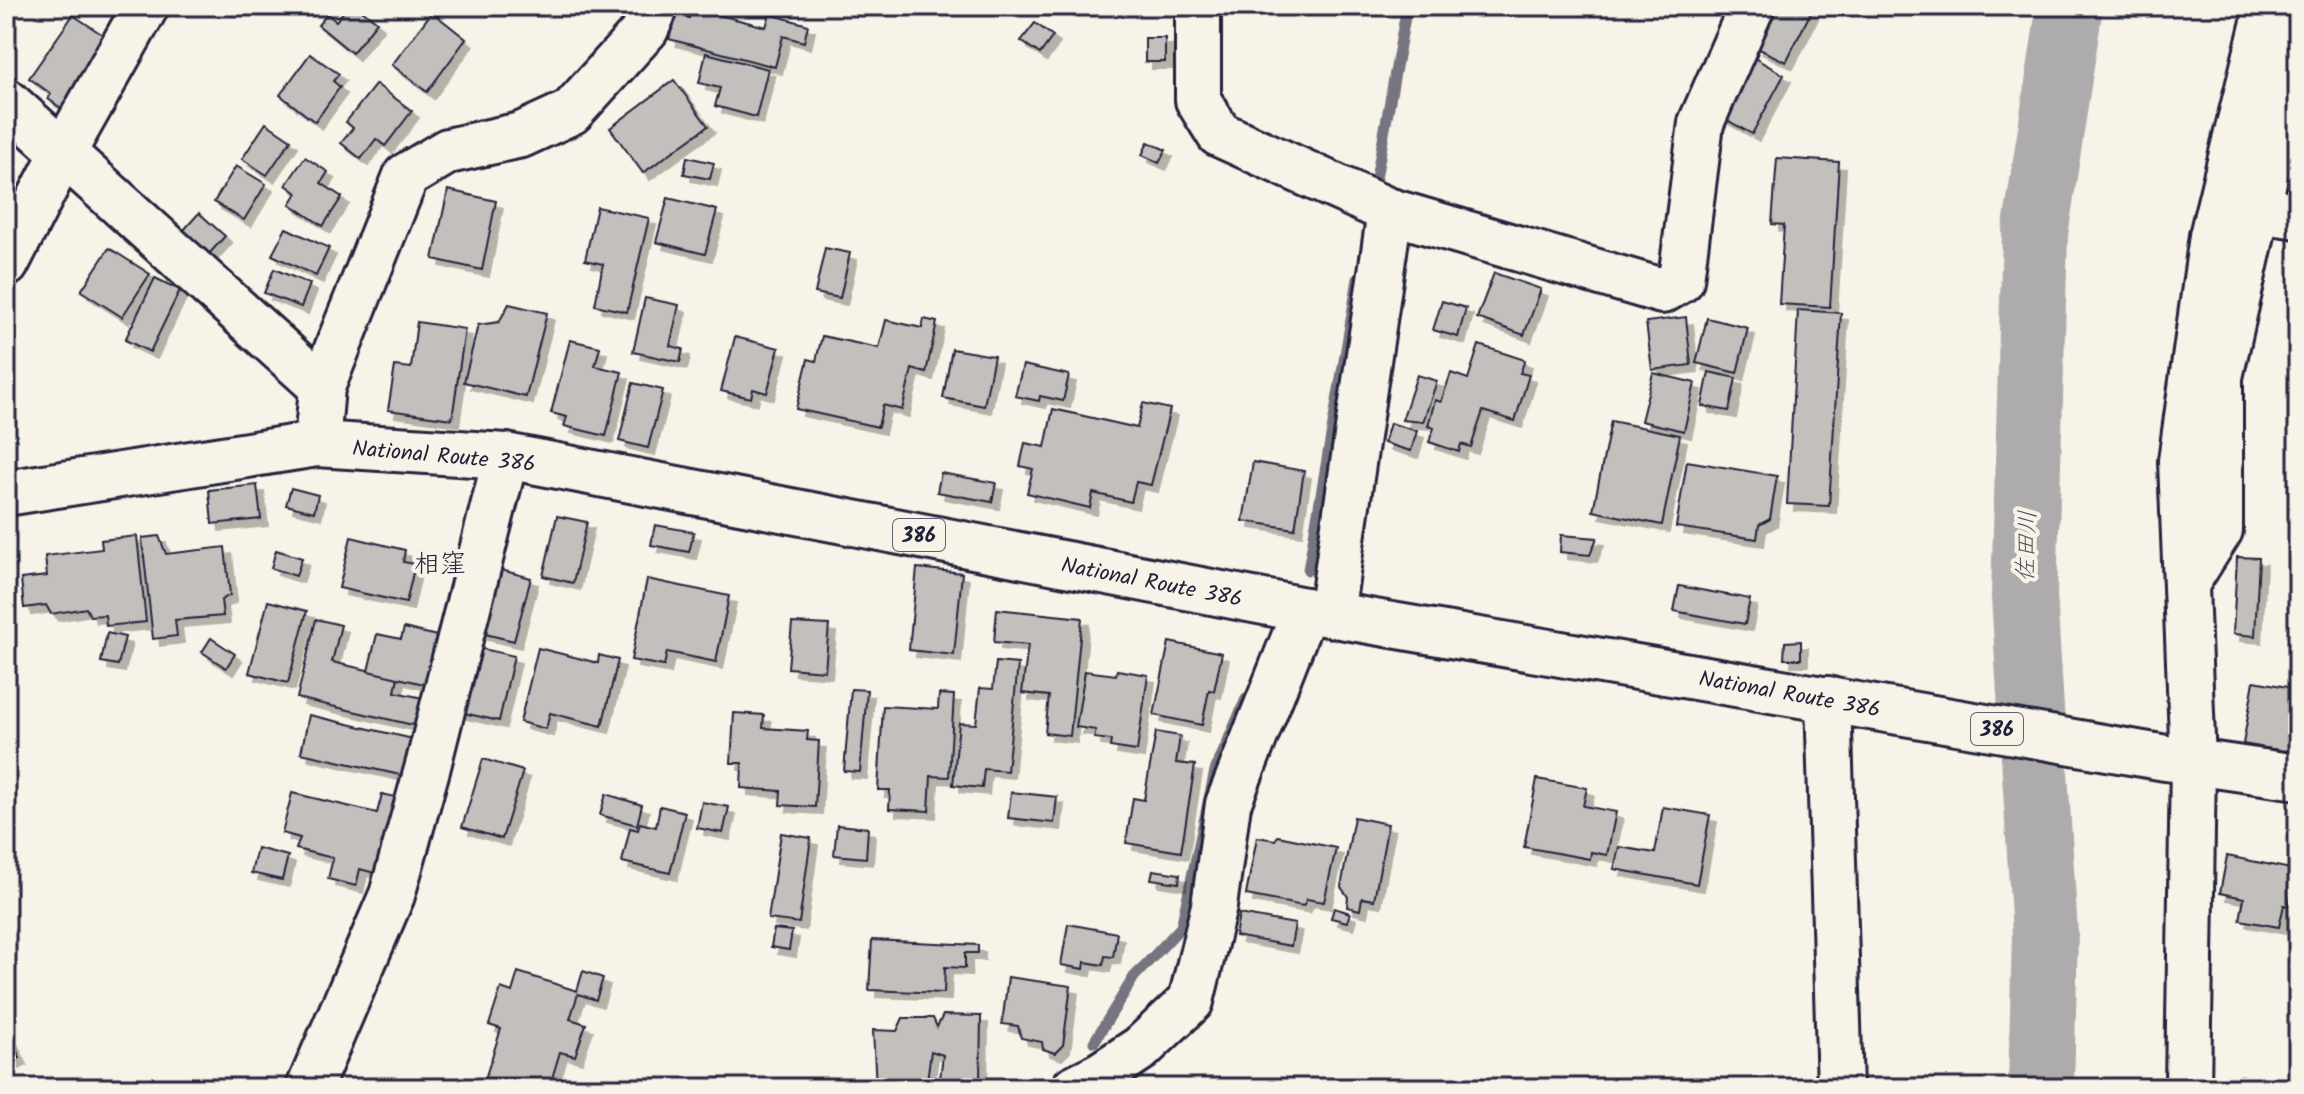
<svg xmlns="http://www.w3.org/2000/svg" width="2304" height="1094" font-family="Kalam,'Klee One',sans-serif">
<defs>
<filter id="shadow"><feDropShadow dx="7" dy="7" stdDeviation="0" flood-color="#0004"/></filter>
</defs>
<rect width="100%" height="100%" fill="#f7f3e8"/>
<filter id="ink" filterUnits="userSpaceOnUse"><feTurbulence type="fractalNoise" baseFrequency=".0125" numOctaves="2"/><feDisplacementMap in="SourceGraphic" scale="16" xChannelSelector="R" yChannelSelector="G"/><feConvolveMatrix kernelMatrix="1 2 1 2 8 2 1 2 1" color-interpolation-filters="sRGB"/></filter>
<g filter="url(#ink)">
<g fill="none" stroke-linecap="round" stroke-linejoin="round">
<!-- stream -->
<g stroke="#76747f" stroke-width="11">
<polyline points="1373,195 1407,6"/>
<polyline points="1308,570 1358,279"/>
<polyline points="1094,1042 1134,977 1181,927 1215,771 1246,699"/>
<polyline points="2242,1088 2242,1080"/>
</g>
<!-- river -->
<polyline stroke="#aeabad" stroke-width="66" points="2041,1088 2045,934 2024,596 2035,234 2070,6"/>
</g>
<!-- building -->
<g fill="#c2bfbd" stroke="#22223b" stroke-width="2" filter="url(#shadow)">
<polygon points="348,6 357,6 377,22 352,53 318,25 327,14 336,21"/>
<polygon points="1776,6 1799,6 1811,12 1786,62 1755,47"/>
<polygon points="692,8 766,27 770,14 808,25 804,42 783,36 775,67 669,39 676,14 689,18"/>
<polygon points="432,12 466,39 427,92 392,65"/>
<polygon points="73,15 112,41 64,110 48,99 51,94 29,78"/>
<polygon points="1035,23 1053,36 1040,54 1021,41"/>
<rect x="1145" y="38" width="20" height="24"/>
<polygon points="706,53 768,69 756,117 715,106 720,88 699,83"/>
<polygon points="310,54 339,74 333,81 340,87 315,122 280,95"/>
<polygon points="1751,56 1784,75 1752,134 1718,115"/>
<polygon points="674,80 708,126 643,173 610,128"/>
<polygon points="376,84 412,111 385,146 376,139 361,159 341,143 353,128 346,122"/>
<polygon points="266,123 291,140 267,175 242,159"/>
<polygon points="2298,128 2298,188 2282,185"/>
<polygon points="1148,142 1166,150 1159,163 1142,155"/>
<polygon points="305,157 328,172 321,183 342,197 323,226 290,204 297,193 286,185"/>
<polygon points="687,157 714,163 710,179 684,174"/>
<polygon points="1777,158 1839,162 1830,307 1779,304 1784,225 1772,224"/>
<polygon points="236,166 266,184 244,220 214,202"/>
<polygon points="448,190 496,201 482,270 433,259"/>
<polygon points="668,198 717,210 705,254 656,242"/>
<polygon points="597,207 649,218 627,312 595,305 603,264 585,260"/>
<polygon points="199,213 225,236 201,263 175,240"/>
<polygon points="286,228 329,248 316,276 272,255"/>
<polygon points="109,248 150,274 122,317 81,291"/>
<polygon points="825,248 850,253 840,298 815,293"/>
<polygon points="274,269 310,284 301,307 264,293"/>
<polygon points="1494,273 1541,289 1524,335 1477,318"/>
<polygon points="155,278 180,290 150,352 125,340"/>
<polygon points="645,298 679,305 670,346 683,349 680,362 633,352"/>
<polygon points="1442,301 1466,308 1458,337 1433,330"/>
<polygon points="509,304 547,313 526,397 464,382 478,325 499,322"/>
<polygon points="1798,310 1841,313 1829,506 1787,504"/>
<polygon points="1686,317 1691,365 1652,370 1646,322"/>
<polygon points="1707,318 1748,328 1737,373 1696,363"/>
<polygon points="924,319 937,322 926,373 912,369 902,410 883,405 878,427 796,409 808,359 816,361 822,336 879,348 886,320 922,328"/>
<polygon points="417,322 465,329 452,419 388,410 395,366 411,368"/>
<polygon points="735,337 779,348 767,393 753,389 751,398 721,391"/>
<polygon points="570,340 600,347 595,366 622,372 606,436 564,426 567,417 551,413"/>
<polygon points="1479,345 1525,360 1520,373 1529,375 1515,421 1483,411 1471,447 1461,444 1459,452 1429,442 1434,428 1428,426 1435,400 1441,402 1451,373 1468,379"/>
<polygon points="952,349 994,356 984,406 943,398"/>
<polygon points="1023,365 1069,375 1063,401 1040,396 1039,401 1015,396"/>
<polygon points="1709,372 1736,378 1729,411 1702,406"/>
<polygon points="1653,373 1695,383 1684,431 1641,421"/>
<polygon points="1417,375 1437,381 1423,422 1402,420"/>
<polygon points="633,383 663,390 648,448 619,441"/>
<polygon points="1143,403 1170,409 1151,485 1136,482 1131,502 1093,493 1090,508 1027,493 1033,469 1020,466 1025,443 1045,447 1053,409 1137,428"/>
<polygon points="1611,421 1680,435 1662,525 1593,511"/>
<polygon points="1390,423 1417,431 1411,451 1384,443"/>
<polygon points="1687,461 1777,476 1770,519 1759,525 1757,539 1676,527"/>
<polygon points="1253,462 1304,471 1295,529 1243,521"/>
<polygon points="941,473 996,483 992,502 937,492"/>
<polygon points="257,485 261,519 212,524 209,490"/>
<polygon points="291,488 318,495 314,512 286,505"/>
<polygon points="557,516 587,522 573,583 543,576"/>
<polygon points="655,525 694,532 689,552 651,545"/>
<polygon points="1561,535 1597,538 1590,555 1560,552"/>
<polygon points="137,536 146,622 106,626 105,615 90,616 86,608 51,614 46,605 24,608 21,579 47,576 45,556 102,549 101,540"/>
<polygon points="159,536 166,554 225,547 230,595 221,600 223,616 175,620 177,636 153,639 142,538"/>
<polygon points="351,537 405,550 403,562 415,564 406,603 339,588"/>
<polygon points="276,550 302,558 296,576 271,568"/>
<polygon points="2237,557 2259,558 2255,636 2233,634"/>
<polygon points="490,567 531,578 514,641 473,631"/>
<polygon points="917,568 962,573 954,655 909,650"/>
<polygon points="647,579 729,596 716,662 667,652 664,666 631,660"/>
<polygon points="1679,586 1750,599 1745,624 1674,611"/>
<polygon points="268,601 307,611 288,683 249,673"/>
<polygon points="997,609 1082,618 1070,736 1045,733 1049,696 1022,693 1028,645 994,642"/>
<polygon points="316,619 341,625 332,662 398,677 395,692 437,701 430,729 297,698"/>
<polygon points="792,623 829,625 825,671 788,668"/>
<polygon points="404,628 449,639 437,687 368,671 377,634 401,639"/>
<polygon points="107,633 125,637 118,665 101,662"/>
<polygon points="211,638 235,654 226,668 202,652"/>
<polygon points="1801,641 1801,659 1784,659 1785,642"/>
<polygon points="1169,642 1222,653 1214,691 1209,690 1202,725 1154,715"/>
<polygon points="474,647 514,656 499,721 455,711"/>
<polygon points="538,648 598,663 599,655 618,660 602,726 550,713 546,729 520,722"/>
<polygon points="996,662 1018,664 1007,771 984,769 982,788 953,785 959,723 976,724 980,688 993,689"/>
<polygon points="1117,670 1148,675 1137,751 1110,747 1111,740 1094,738 1096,730 1076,727 1085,671 1116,675"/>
<polygon points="2254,681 2298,689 2298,754 2243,744"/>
<polygon points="851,689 867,690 860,772 844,771"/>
<polygon points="939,694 954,695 949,777 931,776 929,811 889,809 890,790 878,790 883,706 938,709"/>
<polygon points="734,713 764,715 763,728 808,731 807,740 819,741 815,807 780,805 781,791 741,788 742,763 731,763"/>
<polygon points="309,715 422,741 414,778 301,753"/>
<polygon points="1156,732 1180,736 1176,763 1195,765 1181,852 1126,843 1133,798 1144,800"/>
<polygon points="483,759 523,771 502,839 462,827"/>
<polygon points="1537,779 1587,788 1583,806 1616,812 1607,855 1591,852 1590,859 1524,847"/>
<polygon points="1011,792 1057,797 1054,823 1008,818"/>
<polygon points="292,793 377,813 382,794 412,801 393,878 360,869 356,886 328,879 333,858 296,849 300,838 282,833"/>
<polygon points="606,794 642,805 637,825 600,815"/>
<polygon points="702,802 729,807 723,833 697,828"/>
<polygon points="660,806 685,812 670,873 622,862 630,828 638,830 640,823 656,827"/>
<polygon points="1663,807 1710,815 1697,884 1614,869 1619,847 1655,853"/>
<polygon points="1354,817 1388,824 1374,900 1362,898 1360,910 1347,907 1348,897 1341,887"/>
<polygon points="837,825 868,828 866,858 834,855"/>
<polygon points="781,833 811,838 799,923 768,919"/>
<polygon points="1278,836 1336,848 1324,902 1307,899 1303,906 1246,895 1257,837 1275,840"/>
<polygon points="257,848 288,856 282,880 251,873"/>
<polygon points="2227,856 2296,870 2289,906 2284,905 2279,927 2240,920 2244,898 2220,893"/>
<polygon points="1153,870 1180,874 1179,883 1151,879"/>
<polygon points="1334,908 1350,913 1347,922 1331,918"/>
<polygon points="1239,914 1295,924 1291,946 1235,936"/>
<polygon points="1068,924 1117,933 1113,957 1105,956 1103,965 1085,962 1084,969 1061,965"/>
<polygon points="774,929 792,931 789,950 771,947"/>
<polygon points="872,940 978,945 978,953 965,953 965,968 945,967 944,993 869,990"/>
<polygon points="583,971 603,978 596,1000 578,994 570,1019 586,1024 575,1056 560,1052 549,1088 492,1088 483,1085 501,1029 489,1025 501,988 512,992 518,972 577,991"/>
<polygon points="1008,977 1071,986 1063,1045 1055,1053 1043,1049 1042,1042 1021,1038 1018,1026 1002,1024"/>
<polygon points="943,1015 981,1016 980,1082 940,1079 943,1055 931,1051 926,1088 876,1088 873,1030 897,1031 903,1018 933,1018 937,1027"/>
<polygon points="6,1029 20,1058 6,1065"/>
<polygon points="1249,1079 1275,1084 1274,1088 1247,1088"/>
</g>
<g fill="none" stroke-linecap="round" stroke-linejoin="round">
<!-- minor casing -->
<g stroke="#22223b" stroke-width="50">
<g id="minor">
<polyline points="1198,6 1198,100 1219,134 1387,210 1662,291 1681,280 1701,123 1752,6"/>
<polyline points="6,101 322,387"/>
<polyline points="2257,210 2298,216"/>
<polyline points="6,264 63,153 146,6"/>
<polyline points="317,444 322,387 406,176 448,151 521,135 571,112 646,29 656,6"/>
<polyline points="2186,584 2220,530 2220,377 2298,29"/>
<polyline points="1331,614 1390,211"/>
<polyline points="1828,699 1840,1088"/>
<polyline points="309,1088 392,895 428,766 506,456"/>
<polyline points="1074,1088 1100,1075 1141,1048 1191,1001 1214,906 1228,804 1305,610"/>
<polyline points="2188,1088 2193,763 2181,461 2212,236 2268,6"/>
</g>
</g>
<!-- highway casing -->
<g stroke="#22223b" stroke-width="50">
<polyline id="highway" points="6,493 317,444 506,456 1305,610 2166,758 2298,777"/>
</g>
<!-- minor -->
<use href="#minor" stroke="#f7f3e8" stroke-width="44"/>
<!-- highway -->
<use href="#highway" stroke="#f7f3e8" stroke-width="44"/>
</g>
</g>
<g text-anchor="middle" stroke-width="8" stroke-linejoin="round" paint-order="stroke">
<!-- shield labels -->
<g fill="#f7f3e8" stroke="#62616f" stroke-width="2">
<rect x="893" y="519" width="52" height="32" rx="6"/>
<rect x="1971" y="713" width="52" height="32" rx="6"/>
</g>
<g font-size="20" font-weight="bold" fill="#22223b">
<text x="919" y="542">386</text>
<text x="1997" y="736">386</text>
</g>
<!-- street labels -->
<g font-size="22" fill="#22223b" stroke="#f7f3e8">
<text transform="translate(444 455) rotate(5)" y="8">National Route 386</text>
<text transform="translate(1152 581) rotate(11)" y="8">National Route 386</text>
<text transform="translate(1790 693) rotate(10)" y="8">National Route 386</text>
</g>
<!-- water labels -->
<g font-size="24" font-style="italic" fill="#535263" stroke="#f7f3e8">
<text transform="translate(2026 546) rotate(-88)" y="8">佐田川</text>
</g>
<!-- quarter labels -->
<g font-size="26" fill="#22223b" stroke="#f7f3e8">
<text x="440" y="572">相窪</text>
</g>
</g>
<!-- margin -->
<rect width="2304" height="1094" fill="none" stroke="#f7f3e8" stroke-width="32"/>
<rect x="16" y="16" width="2272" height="1062" fill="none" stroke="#22223b" stroke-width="3" filter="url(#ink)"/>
</svg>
